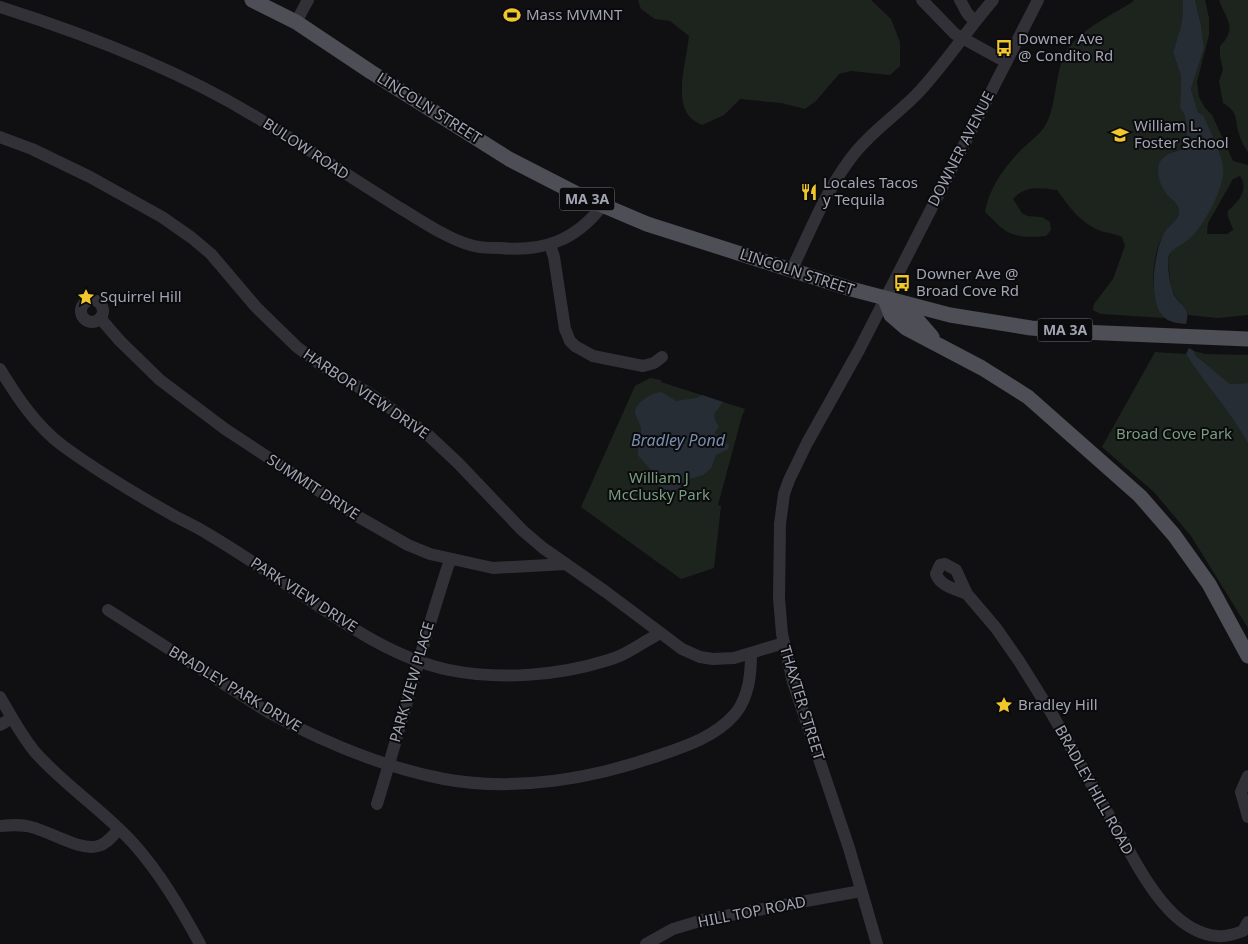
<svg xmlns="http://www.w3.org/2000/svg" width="1248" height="944" font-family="'Noto Sans',sans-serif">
<rect width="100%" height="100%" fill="#101012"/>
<!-- green -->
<g fill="#1d241e" fill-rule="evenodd">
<path d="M638,0H871L891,19L900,42V66L890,75L851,71L839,74L816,101L805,109L781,103L740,99L724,115L702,125C698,123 692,120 689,116C674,97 687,58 689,36L670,21L655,19L641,9Z"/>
<path d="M1134,0H1183V12L1181,26L1173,52L1181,76L1180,108C1189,118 1185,132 1188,144L1186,148L1172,152L1168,155V196C1173,200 1178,204 1179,211C1180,219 1168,226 1164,233C1151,256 1148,297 1165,318L1101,314L1093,310L1094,304L1113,279L1125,246L1122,237C1114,233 1104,233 1096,229C1078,220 1068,205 1057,190C1041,188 1025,185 1013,199L1022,213L1027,216L1042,217L1050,222L1051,230L1046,236C1035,237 1016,238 1006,231C999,227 992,218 985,212C989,187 1006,165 1023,148C1033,139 1043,132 1048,120C1057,100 1056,62 1069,47C1084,28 1111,15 1131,3Z"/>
<path d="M1195,0H1205L1209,18V35L1197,82L1199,97L1205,108L1212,115L1233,161L1248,165V315L1218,318L1188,315L1186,309L1175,296L1171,287L1168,260L1171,251L1188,240L1204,220L1223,165L1204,116L1198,112L1191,89L1204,48L1201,25ZM1240,176C1247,186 1243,196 1234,205C1233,206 1229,210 1228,211C1226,217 1232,224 1233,230L1227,234H1207L1208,223L1233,179Z"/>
<path d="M1219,0H1248V152C1244,146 1241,141 1239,134C1234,118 1240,114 1223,103L1219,81L1223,70L1220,56V46C1238,28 1226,19 1219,0Z"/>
<polygon points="1194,351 1205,354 1248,355 1248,383 1230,384 1195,355"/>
<path d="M1155,352L1186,354C1205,385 1231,411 1248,444V628L1191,536L1154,492L1102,447Z"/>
<polygon points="650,378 661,380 661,382 745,409 742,416 718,505 721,506 714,568 681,579 581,507 635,386"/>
</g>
<!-- water -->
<g fill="#272d35">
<path d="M1183,0H1195L1201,25L1204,48L1191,89L1198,112L1204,116C1209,129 1222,155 1223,166C1226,186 1203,228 1188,240C1180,247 1168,249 1168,261C1168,271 1170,286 1174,295C1182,308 1191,306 1186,324C1178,323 1170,323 1164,317C1147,301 1154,252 1164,233C1167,227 1179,220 1179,212C1179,205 1174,201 1169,197C1161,188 1153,169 1162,159C1168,152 1178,151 1186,148L1188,144C1185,132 1189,118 1180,108L1181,76L1173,52L1181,26L1183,12Z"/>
<path d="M1189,348L1194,351L1195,355L1230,384L1248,383V444C1231,411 1205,385 1186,354Z"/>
<path d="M661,392L676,401L697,398L702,395L723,402L714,414L715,420L719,427L715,432V434L729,445L728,449L716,455L711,468L703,475L686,480L677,490C659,491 659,485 651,471C648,465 642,461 638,455C637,446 641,437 641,428C640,422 636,418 635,413C635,402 652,393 661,392Z"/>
</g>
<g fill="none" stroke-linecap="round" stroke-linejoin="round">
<!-- minor -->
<g stroke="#313137" stroke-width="12">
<polyline points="922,0 955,34 1006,62"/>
<polyline points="960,0 967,13 974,21"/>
<path d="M0,7C88,35 177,69 256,117C305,147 352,178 400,208C422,221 449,240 474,246C482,248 492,248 500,248C544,252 576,240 602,206"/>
<polyline points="296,22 308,0"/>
<polyline points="0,137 32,149 90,177 162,217 192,238 211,254 256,307 297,347 321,365 367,392 426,433 458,463 522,530 543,548 606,592 682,649 700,657 713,659 734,658 784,643"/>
<polyline points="550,245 554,257 565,329 570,341 575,346 593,356 643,366 654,363 662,357"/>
<path d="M791,271C809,234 824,195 848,162C866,136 893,118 916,95C944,66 966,31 993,0"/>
<circle cx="92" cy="311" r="11"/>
<polyline points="100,318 120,341 160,380 225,429 357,516 408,545 430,554 493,568 566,564"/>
<path d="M0,369C17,397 36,426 63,446C97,471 134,493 171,514C183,521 196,526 208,534C242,554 275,577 308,599C351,628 397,659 449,670C498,680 557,676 605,661C625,656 642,643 660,633"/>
<path d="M967,594C956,589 940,586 936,574L940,565L945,564L956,570L967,594L996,628L1019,661L1052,714L1137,865C1154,894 1180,933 1217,936C1226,937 1235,934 1243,931L1248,922"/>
<path d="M108,610L268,712C323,742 382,767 444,779C515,792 592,779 660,755C687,746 716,736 735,714C749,697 751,674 751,653"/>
<path d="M0,697C11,716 21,735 35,752C64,785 103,810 133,843C160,873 181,909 200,944"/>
<polyline points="0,725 12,718"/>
<polyline points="1248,776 1241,792 1248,817"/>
<path d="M377,804C402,723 423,640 450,560"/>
<path d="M0,826C11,825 21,824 31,827C49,831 82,852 98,846C107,844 113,835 119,829"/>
<polyline points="646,944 673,929 703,920 861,891"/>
<polyline points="877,944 849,848 793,682 782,634 779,598 780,524 784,494 789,480 807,443 859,350 1038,0"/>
</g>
<!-- major -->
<g stroke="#4d4e56" stroke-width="15">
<polyline points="252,0 296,22 371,72 509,159 581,196 647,224 851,289 950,315 1031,328 1081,332 1248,339"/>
<polyline points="885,299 891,315 906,328 982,368 1028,397 1140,496 1174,535 1209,584 1248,656"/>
<polyline points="897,306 913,315 932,337"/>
</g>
</g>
<!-- icons -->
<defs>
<g id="stadium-bare" transform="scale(1.35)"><path d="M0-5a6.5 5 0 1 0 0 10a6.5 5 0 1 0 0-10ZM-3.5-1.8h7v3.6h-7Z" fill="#f1c729" stroke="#0b0b0d" stroke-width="2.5" paint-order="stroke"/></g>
<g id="bus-bare" transform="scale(1.35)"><path d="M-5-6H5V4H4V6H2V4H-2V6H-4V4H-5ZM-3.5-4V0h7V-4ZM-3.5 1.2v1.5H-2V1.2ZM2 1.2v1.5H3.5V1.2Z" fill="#f1c729" stroke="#0b0b0d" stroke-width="2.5" paint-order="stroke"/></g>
<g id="school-bare" transform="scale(1.35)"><path d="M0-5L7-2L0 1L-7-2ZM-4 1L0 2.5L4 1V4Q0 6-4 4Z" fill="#f1c729" stroke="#0b0b0d" stroke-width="2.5" paint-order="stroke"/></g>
<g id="restaurant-bare" transform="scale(1.35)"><path d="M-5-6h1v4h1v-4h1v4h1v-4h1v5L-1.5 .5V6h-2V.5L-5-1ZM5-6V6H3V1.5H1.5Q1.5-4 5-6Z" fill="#f1c729" stroke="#0b0b0d" stroke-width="2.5" paint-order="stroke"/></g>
<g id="sight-bare" transform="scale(1.35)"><path d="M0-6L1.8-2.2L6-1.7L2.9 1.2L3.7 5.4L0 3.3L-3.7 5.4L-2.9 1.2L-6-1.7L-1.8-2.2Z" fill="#f1c729" stroke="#0b0b0d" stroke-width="2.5" paint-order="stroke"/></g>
</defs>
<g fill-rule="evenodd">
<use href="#stadium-bare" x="512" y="15"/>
<use href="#bus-bare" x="1004" y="48"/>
<use href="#school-bare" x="1120" y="135"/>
<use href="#restaurant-bare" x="809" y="192"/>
<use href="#bus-bare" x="902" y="283"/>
<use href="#sight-bare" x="86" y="297"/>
<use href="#sight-bare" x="1004" y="705"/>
</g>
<g text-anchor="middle" stroke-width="4" stroke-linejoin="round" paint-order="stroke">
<!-- shield labels -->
<g fill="#0b0b0d" stroke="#747681" stroke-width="1">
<rect x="559.5" y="187.5" width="55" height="23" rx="4"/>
<rect x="1037.5" y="318.5" width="55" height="23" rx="4"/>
</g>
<g font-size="14" font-weight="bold" fill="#a1a4b3">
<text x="587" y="204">MA 3A</text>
<text x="1065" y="335">MA 3A</text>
</g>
<!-- poi labels -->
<g font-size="15" fill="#a1a4b3" stroke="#0b0b0d" text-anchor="start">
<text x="526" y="20">Mass MVMNT</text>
<text x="1018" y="44">Downer Ave<tspan x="1018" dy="17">@ Condito Rd</tspan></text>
<text x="1134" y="131">William L.<tspan x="1134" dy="17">Foster School</tspan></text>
<text x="823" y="188">Locales Tacos<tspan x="823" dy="17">y Tequila</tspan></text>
<text x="916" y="279">Downer Ave @<tspan x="916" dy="17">Broad Cove Rd</tspan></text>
<text x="100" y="302">Squirrel Hill</text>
<text x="1018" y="710">Bradley Hill</text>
</g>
<!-- street labels -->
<g font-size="15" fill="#a1a4b3" stroke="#0b0b0d">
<text transform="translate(429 108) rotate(32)" y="5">LINCOLN STREET</text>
<text transform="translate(306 149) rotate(33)" y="5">BULOW ROAD</text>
<text transform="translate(961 149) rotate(-63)" y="5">DOWNER AVENUE</text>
<text transform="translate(797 272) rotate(18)" y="5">LINCOLN STREET</text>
<text transform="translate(366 394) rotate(34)" y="5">HARBOR VIEW DRIVE</text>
<text transform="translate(313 487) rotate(33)" y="5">SUMMIT DRIVE</text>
<text transform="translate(304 595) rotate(33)" y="5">PARK VIEW DRIVE</text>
<text transform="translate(412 682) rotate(-74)" y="5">PARK VIEW PLACE</text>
<text transform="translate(235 689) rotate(31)" y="5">BRADLEY PARK DRIVE</text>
<text transform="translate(802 703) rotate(73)" y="5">THAXTER STREET</text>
<text transform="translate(1094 790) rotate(61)" y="5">BRADLEY HILL ROAD</text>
<text transform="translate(752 912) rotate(-11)" y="5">HILL TOP ROAD</text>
</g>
<!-- park labels -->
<g font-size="15" fill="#789e7f" stroke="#0b0b0d">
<text x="1174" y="439">Broad Cove Park</text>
<text x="659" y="483">William J<tspan x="659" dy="17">McClusky Park</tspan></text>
</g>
<!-- water labels -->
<g font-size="16" font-style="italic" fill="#778eae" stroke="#0b0b0d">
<text x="678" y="446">Bradley Pond</text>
</g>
</g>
</svg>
